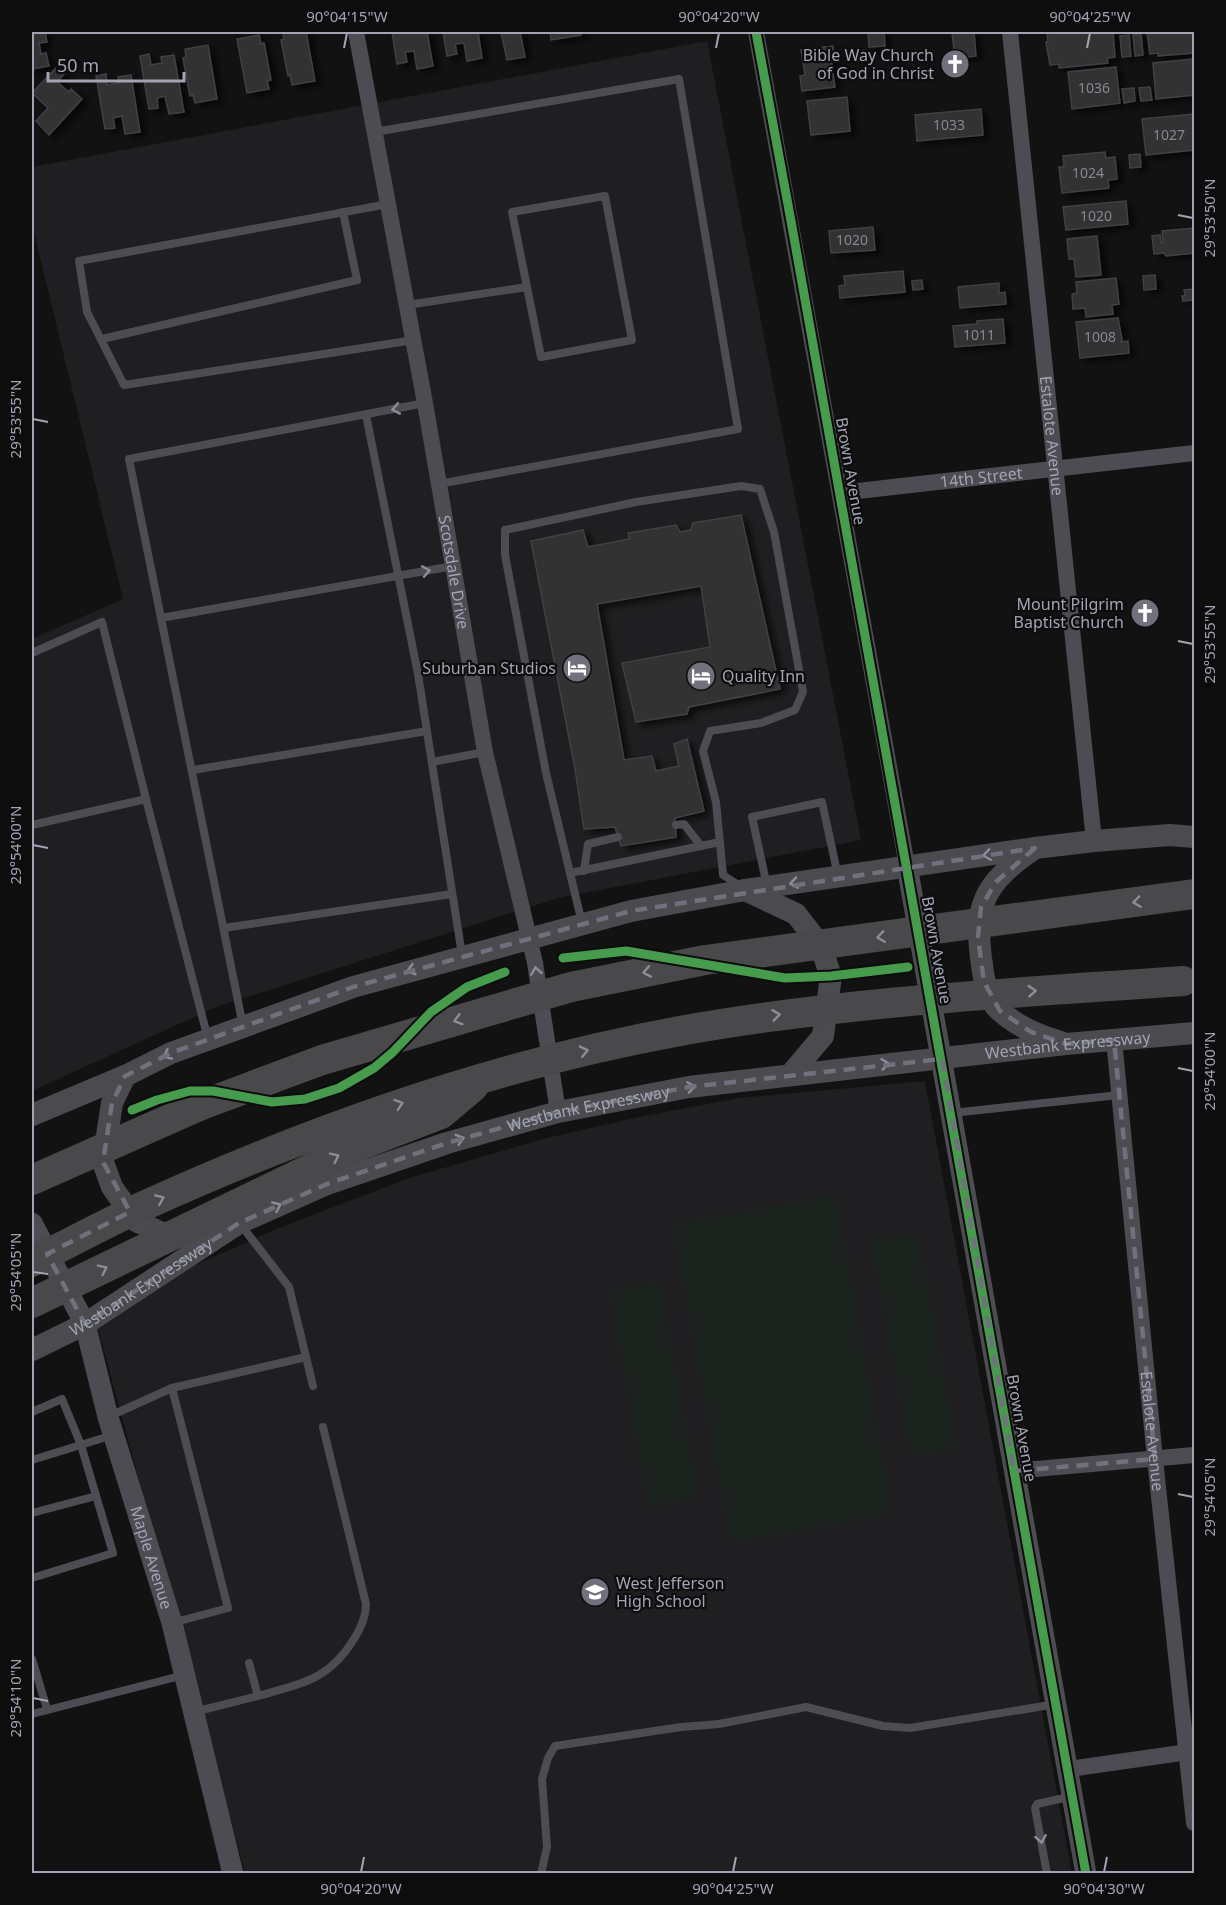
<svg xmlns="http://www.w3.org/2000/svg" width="1226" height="1905" font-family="'Noto Sans',sans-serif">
<defs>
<filter id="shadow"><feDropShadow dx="6" dy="4" stdDeviation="3" flood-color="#0009"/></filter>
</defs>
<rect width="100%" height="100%" fill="#121213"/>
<!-- built -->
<g fill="#1f1f21">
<polygon points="707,41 861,840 558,898 216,1007 32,1091 32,639 123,599 32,224 32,167"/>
<polygon points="925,1081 1072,1873 245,1873 93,1310 279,1228 409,1178 547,1138 639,1117 739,1098"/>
</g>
<!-- green -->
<g fill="#1c231e">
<polygon points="832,1196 838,1207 890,1498 887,1515 734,1543 727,1528 674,1236 676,1223"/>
<polygon points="919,1236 957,1449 911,1456 870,1240"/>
<polygon points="660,1282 698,1495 648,1509 610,1290"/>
</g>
<!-- building -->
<g fill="#303032" stroke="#414146" stroke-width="1.5" filter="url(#shadow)">
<polygon points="32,32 45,32 47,42 39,43 41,54 46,53 49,66 32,69"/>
<polygon points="283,32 306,32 315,81 292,85 290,75 288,76 281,40 284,39"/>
<polygon points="392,32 427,32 433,66 417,69 414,51 405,52 407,62 397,64"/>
<polygon points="443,32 478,32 482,58 467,61 464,43 455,44 457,54 447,56"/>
<polygon points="501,32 520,32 525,57 507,60"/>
<polygon points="550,32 588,32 581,33 581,35 551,40"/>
<polygon points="868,32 884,32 885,46 869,47"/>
<polygon points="952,32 974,32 976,56 955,58"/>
<polygon points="1047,32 1113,32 1115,57 1107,58 1108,63 1059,68 1059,64 1050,65 1046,42 1048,42"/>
<polygon points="1147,32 1194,32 1194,53 1158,56 1158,53 1150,54"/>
<polygon points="1141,34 1143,55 1135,56 1133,35"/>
<polygon points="259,35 261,44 264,43 271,80 267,81 269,89 247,93 237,39"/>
<polygon points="1129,35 1131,56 1122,57 1120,36"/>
<polygon points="208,45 217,99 195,103 193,95 190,96 183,58 186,57 185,49"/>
<polygon points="833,46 834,59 831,60 835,87 802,91 800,76 805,75 801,50"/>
<polygon points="149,54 151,65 162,63 161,57 174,55 184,112 169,114 165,96 157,98 158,108 149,109 140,56"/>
<polygon points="1194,59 1194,95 1156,99 1153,63"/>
<polygon points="1116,67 1120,103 1072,109 1068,72"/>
<polygon points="56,68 64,74 57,82 69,92 71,89 82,99 49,135 36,121 48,108 32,93"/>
<polygon points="106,74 107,85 119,83 118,77 131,75 140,132 125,134 122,116 113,118 115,128 105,129 96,76"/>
<polygon points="1150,87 1152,100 1141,101 1139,88"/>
<polygon points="1134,88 1135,101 1124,103 1122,89"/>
<polygon points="847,97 850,131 811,135 807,101"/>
<polygon points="981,109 983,135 917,141 915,115"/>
<polygon points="1194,114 1194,150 1146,155 1142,119"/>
<polygon points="1105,152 1106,158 1115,157 1117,179 1108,180 1109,188 1062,193 1059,167 1064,167 1063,156"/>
<polygon points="1140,154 1141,167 1130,168 1129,155"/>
<polygon points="1126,201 1128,224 1066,230 1063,207"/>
<polygon points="873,227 875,250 831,253 829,231"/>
<polygon points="1194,228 1194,253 1166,256 1164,253 1154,254 1152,236 1160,235 1161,243 1163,243 1162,231"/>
<polygon points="1097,236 1101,275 1076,277 1074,259 1069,259 1067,239"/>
<polygon points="903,271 905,292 840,298 839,286 845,285 844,276"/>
<polygon points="1155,275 1156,289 1144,290 1143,276"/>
<polygon points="1116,278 1119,304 1112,305 1113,314 1086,317 1085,308 1073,309 1072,294 1077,293 1076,282"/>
<polygon points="922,280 923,289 913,290 912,281"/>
<polygon points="999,283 999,293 1005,292 1006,304 960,308 958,287"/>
<polygon points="1194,289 1194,300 1183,301 1182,296 1185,296 1184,290"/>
<polygon points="1118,318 1122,340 1121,342 1128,341 1129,353 1080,358 1076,322"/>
<polygon points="1003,319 1005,343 955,347 953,326 977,324 977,321"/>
<polygon points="741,515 780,689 689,707 687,714 636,722 622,663 710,647 701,586 597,604 624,760 652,756 656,771 679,766 674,744 687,739 704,811 675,818 676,837 621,846 615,827 584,829 575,769 531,541 583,530 588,547 629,539 628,533 676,525 680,532 691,530 693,523"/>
</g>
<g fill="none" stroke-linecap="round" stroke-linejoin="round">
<!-- service -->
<g stroke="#4c4c52" stroke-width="8">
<polyline points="375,132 679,79 738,429 439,484"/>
<polyline points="388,204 79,261 87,312 124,385 414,340"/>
<polyline points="407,305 527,287 541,357 632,340 605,196 512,212 527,287"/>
<polyline points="102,339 357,280 343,212"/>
<polyline points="366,415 418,674 462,955"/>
<polyline points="161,618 453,566"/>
<polyline points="32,653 102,622 146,799 32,825"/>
<polyline points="432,762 485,752"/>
<polyline points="193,770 427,731"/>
<polyline points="146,799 208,1039"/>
<polyline points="676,825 684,824 701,846"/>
<polyline points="584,871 588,844 618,837"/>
<polyline points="570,873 720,842"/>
<polyline points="767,886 752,817 822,802 838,876"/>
<polyline points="582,923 546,773 505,555 505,530 636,502 741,486 760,489 774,532 803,692 795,710 761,723 710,731 703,751 716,802 723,875 740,886"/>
<polyline points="224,928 452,894"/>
<polyline points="243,1026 129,459 425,403"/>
<polyline points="952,1113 1119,1095"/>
<polyline points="306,1357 313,1386"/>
<polyline points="172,1388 228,1608 172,1623"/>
<polyline points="32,1412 62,1399 81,1445 113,1553 32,1578"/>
<polyline points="110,1416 172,1388 306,1357 289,1287 241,1225"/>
<polyline points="32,1460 113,1435"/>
<polyline points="32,1513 96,1496"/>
<polyline points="32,1659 47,1709"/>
<path d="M258,1696C302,1683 328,1681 354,1639C361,1628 366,1617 366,1604L323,1427"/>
<polyline points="194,1712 258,1696 249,1663"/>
<polyline points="32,1714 184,1675"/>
<polyline points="541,1874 547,1847 542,1779 548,1758 555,1746 681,1727 719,1724 806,1707 883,1726 910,1728 1056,1704"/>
<polyline points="1047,1874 1035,1808 1037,1804 1073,1796"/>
</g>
<!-- minor -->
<g stroke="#4c4c52" stroke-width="16">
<path id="s1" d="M356,32L425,403L485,752L535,963L558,1112"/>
<polyline points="756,32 907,866"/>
<path id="s2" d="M1010,32L1094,841"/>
<path id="s3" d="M840,493L1194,453"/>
<path id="s4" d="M1114,1040L1155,1459L1194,1823"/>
<polyline points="1014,1471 1194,1455"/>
<polyline points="1069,1769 1188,1752"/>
</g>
<!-- tertiary -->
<g stroke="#4c4c52" stroke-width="21">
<polyline points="907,866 1086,1874"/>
<path id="s5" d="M32,1223L85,1324L108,1417L172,1623L233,1874"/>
</g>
<!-- secondary -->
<g stroke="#4a4a4f" stroke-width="22">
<path d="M1034,849C984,883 973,905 982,965C984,981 987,999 1000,1011C1018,1027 1038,1035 1061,1042"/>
<polyline points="745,890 796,914 820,945 831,976 823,1036 790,1075"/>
<polyline points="125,1076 112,1103 103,1162 112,1187 136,1221 162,1233 181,1235"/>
<polyline points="32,1115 125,1076 171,1053 353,987 631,911 745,890 1035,848 1094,841 1170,835 1194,837"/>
<path id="s6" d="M32,1350L85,1324L239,1223L327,1184L447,1143L558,1112L689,1087L1066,1044L1194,1033"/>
</g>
<!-- motorway -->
<polyline stroke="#49494c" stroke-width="30" points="199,1106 255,1085"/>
<!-- motorway-bridge -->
<g stroke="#49494c" stroke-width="30">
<polyline points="255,1085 322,1060 571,987 705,960 1194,894"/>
<polyline points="32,1180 199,1106"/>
<path d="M32,1262C67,1244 103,1225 139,1208C312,1129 493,1065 680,1031C847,1001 1015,993 1183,981"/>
<polyline points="32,1303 353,1148 441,1114 473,1087"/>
</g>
<!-- cycleway casing -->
<g stroke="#0d0d0e" stroke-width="13">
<g id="cycleway">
<polyline points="756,32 791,221 1086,1874"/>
<polyline points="563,958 626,951 785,978 831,976 908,967"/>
<polyline points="132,1110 157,1100 190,1091 213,1091 272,1102 305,1099 339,1088 374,1068 393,1052 431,1012 467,987 505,972"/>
</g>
</g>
<!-- cycleway -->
<use href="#cycleway" stroke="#469c4c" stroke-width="9"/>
</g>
<!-- one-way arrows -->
<defs><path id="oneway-chevron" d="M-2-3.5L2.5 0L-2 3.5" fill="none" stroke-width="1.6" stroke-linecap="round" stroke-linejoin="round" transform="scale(1.5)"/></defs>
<g stroke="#8c8e9c">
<use href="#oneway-chevron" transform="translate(396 409) rotate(169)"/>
<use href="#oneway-chevron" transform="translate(426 571) rotate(-10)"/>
<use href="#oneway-chevron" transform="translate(536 971) rotate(-99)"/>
<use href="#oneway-chevron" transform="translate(1041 1839) rotate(80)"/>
</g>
<g stroke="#8c8e9b">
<use href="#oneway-chevron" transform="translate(987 855) rotate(172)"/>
<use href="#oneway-chevron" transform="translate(794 883) rotate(171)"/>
<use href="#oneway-chevron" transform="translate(411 970) rotate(164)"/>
<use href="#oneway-chevron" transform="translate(167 1055) rotate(156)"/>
<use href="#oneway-chevron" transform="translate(885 1064) rotate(-6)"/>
<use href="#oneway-chevron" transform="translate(691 1087) rotate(-8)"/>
<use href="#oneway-chevron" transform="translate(460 1139) rotate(-16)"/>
<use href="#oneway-chevron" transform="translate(277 1206) rotate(-24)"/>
</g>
<g stroke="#8c8d9a">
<use href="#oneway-chevron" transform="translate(1137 902) rotate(172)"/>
<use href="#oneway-chevron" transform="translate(881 937) rotate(172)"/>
<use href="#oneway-chevron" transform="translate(647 972) rotate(169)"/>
<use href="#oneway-chevron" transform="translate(1032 991) rotate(-4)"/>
<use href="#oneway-chevron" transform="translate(776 1015) rotate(-7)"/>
<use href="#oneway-chevron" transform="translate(458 1020) rotate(164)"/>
<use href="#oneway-chevron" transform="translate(584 1051) rotate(-13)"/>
<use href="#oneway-chevron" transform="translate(399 1104) rotate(-18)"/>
<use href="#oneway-chevron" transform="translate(335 1157) rotate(-26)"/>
<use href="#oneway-chevron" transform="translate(160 1199) rotate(-23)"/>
<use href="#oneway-chevron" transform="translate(103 1269) rotate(-26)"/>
</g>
<!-- marked area -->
<path fill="none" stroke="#70717c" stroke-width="4.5" stroke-dasharray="12 8" stroke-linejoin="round" d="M1035,848L996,882L981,907L978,937L984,982L1000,1011L1031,1032L1066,1044L1114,1040L1155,1459L1014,1471L942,1059L689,1087L558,1112L447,1143L327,1184L239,1223L85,1324L47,1254L130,1212L103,1162L112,1103L125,1076L171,1053L353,987L631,911Z"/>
<!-- ticks -->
<path fill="none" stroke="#a2a4b4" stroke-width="2" d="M344,48L347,33M716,48L719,33M1087,48L1090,33M1178,215L1193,218M33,419L48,422M1178,641L1193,644M33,845L48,848M1178,1068L1193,1071M33,1272L48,1274M1178,1494L1193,1497M33,1698L48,1701M361,1872L364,1857M733,1872L736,1857M1104,1872L1107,1857"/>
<!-- icons -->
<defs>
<g id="church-disc" transform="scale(1.5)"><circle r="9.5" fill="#70717c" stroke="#0d0d0e"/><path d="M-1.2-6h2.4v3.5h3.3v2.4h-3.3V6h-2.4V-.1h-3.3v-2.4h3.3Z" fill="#fff"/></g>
<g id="hotel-disc" transform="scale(1.5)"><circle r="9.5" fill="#70717c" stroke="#0d0d0e"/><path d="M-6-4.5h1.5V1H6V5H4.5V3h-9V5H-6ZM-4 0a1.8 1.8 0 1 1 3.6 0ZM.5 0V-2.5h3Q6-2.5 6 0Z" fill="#fff"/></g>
<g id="school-disc" transform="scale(1.5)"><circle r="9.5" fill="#70717c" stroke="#0d0d0e"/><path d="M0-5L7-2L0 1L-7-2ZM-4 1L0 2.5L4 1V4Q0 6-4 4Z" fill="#fff"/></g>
</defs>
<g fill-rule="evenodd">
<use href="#church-disc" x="955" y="64"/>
<use href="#church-disc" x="1145" y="613"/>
<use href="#hotel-disc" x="577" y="668"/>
<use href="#hotel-disc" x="701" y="676"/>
<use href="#school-disc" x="595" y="1592"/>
</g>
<g text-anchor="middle" stroke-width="4.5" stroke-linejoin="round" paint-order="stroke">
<!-- number labels -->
<g font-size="14" fill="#868794">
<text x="1094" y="93">1036</text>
<text x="949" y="130">1033</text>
<text x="1169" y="140">1027</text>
<text x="1088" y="178">1024</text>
<text x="1096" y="221">1020</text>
<text x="852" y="245">1020</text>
<text x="979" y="340">1011</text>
<text x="1100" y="342">1008</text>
</g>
<!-- poi labels -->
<g font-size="16" fill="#a2a4b4" stroke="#0d0d0e" text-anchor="end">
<text x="934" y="61">Bible Way Church<tspan x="934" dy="18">of God in Christ</tspan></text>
<text x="1124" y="610">Mount Pilgrim<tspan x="1124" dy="18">Baptist Church</tspan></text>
<text x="556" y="674">Suburban Studios</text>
<text x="722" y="682" text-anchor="start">Quality Inn</text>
<text x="616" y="1589" text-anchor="start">West Jefferson<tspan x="616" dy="18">High School</tspan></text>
</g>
<!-- street labels -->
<g font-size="16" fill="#a2a4b4" stroke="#0d0d0e">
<text dy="6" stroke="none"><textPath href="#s2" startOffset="406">Estalote Avenue</textPath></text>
<text transform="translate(851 471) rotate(80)" y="6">Brown Avenue</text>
<text dy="6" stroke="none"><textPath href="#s3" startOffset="142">14th Street</textPath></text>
<text dy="6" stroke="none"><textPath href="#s1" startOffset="549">Scotsdale Drive</textPath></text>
<text transform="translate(937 950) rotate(80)" y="6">Brown Avenue</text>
<text dy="6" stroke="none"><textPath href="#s6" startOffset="1096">Westbank Expressway</textPath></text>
<text dy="6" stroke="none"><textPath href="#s6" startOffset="612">Westbank Expressway</textPath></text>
<text dy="6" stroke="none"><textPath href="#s6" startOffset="126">Westbank Expressway</textPath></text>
<text transform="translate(1022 1428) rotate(80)" y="6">Brown Avenue</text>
<text dy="6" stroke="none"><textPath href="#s4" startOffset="393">Estalote Avenue</textPath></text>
<text dy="6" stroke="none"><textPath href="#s5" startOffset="357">Maple Avenue</textPath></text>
</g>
</g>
<!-- border -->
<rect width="1226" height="1905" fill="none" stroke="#0d0d0e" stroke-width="66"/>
<!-- scale -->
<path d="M48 72v9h136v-9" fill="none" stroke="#a2a4b4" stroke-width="3"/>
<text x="57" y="72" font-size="18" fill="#a2a4b4" stroke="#0d0d0e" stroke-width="4.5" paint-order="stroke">50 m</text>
<rect x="33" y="33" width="1160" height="1839" fill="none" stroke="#a2a4b4" stroke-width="2"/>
<g font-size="15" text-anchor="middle" fill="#a2a4b4">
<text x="347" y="22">90°04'15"W</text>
<text x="719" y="22">90°04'20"W</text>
<text x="1090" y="22">90°04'25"W</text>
<text transform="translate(1210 218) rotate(-90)" y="5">29°53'50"N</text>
<text transform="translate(16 419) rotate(-90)" y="5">29°53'55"N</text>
<text transform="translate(1210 644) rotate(-90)" y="5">29°53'55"N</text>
<text transform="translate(16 845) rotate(-90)" y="5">29°54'00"N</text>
<text transform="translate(1210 1071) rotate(-90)" y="5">29°54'00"N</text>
<text transform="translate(16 1272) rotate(-90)" y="5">29°54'05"N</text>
<text transform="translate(1210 1497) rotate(-90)" y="5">29°54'05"N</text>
<text transform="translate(16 1698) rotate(-90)" y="5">29°54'10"N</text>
<text x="361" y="1894">90°04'20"W</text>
<text x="733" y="1894">90°04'25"W</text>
<text x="1104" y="1894">90°04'30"W</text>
</g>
</svg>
